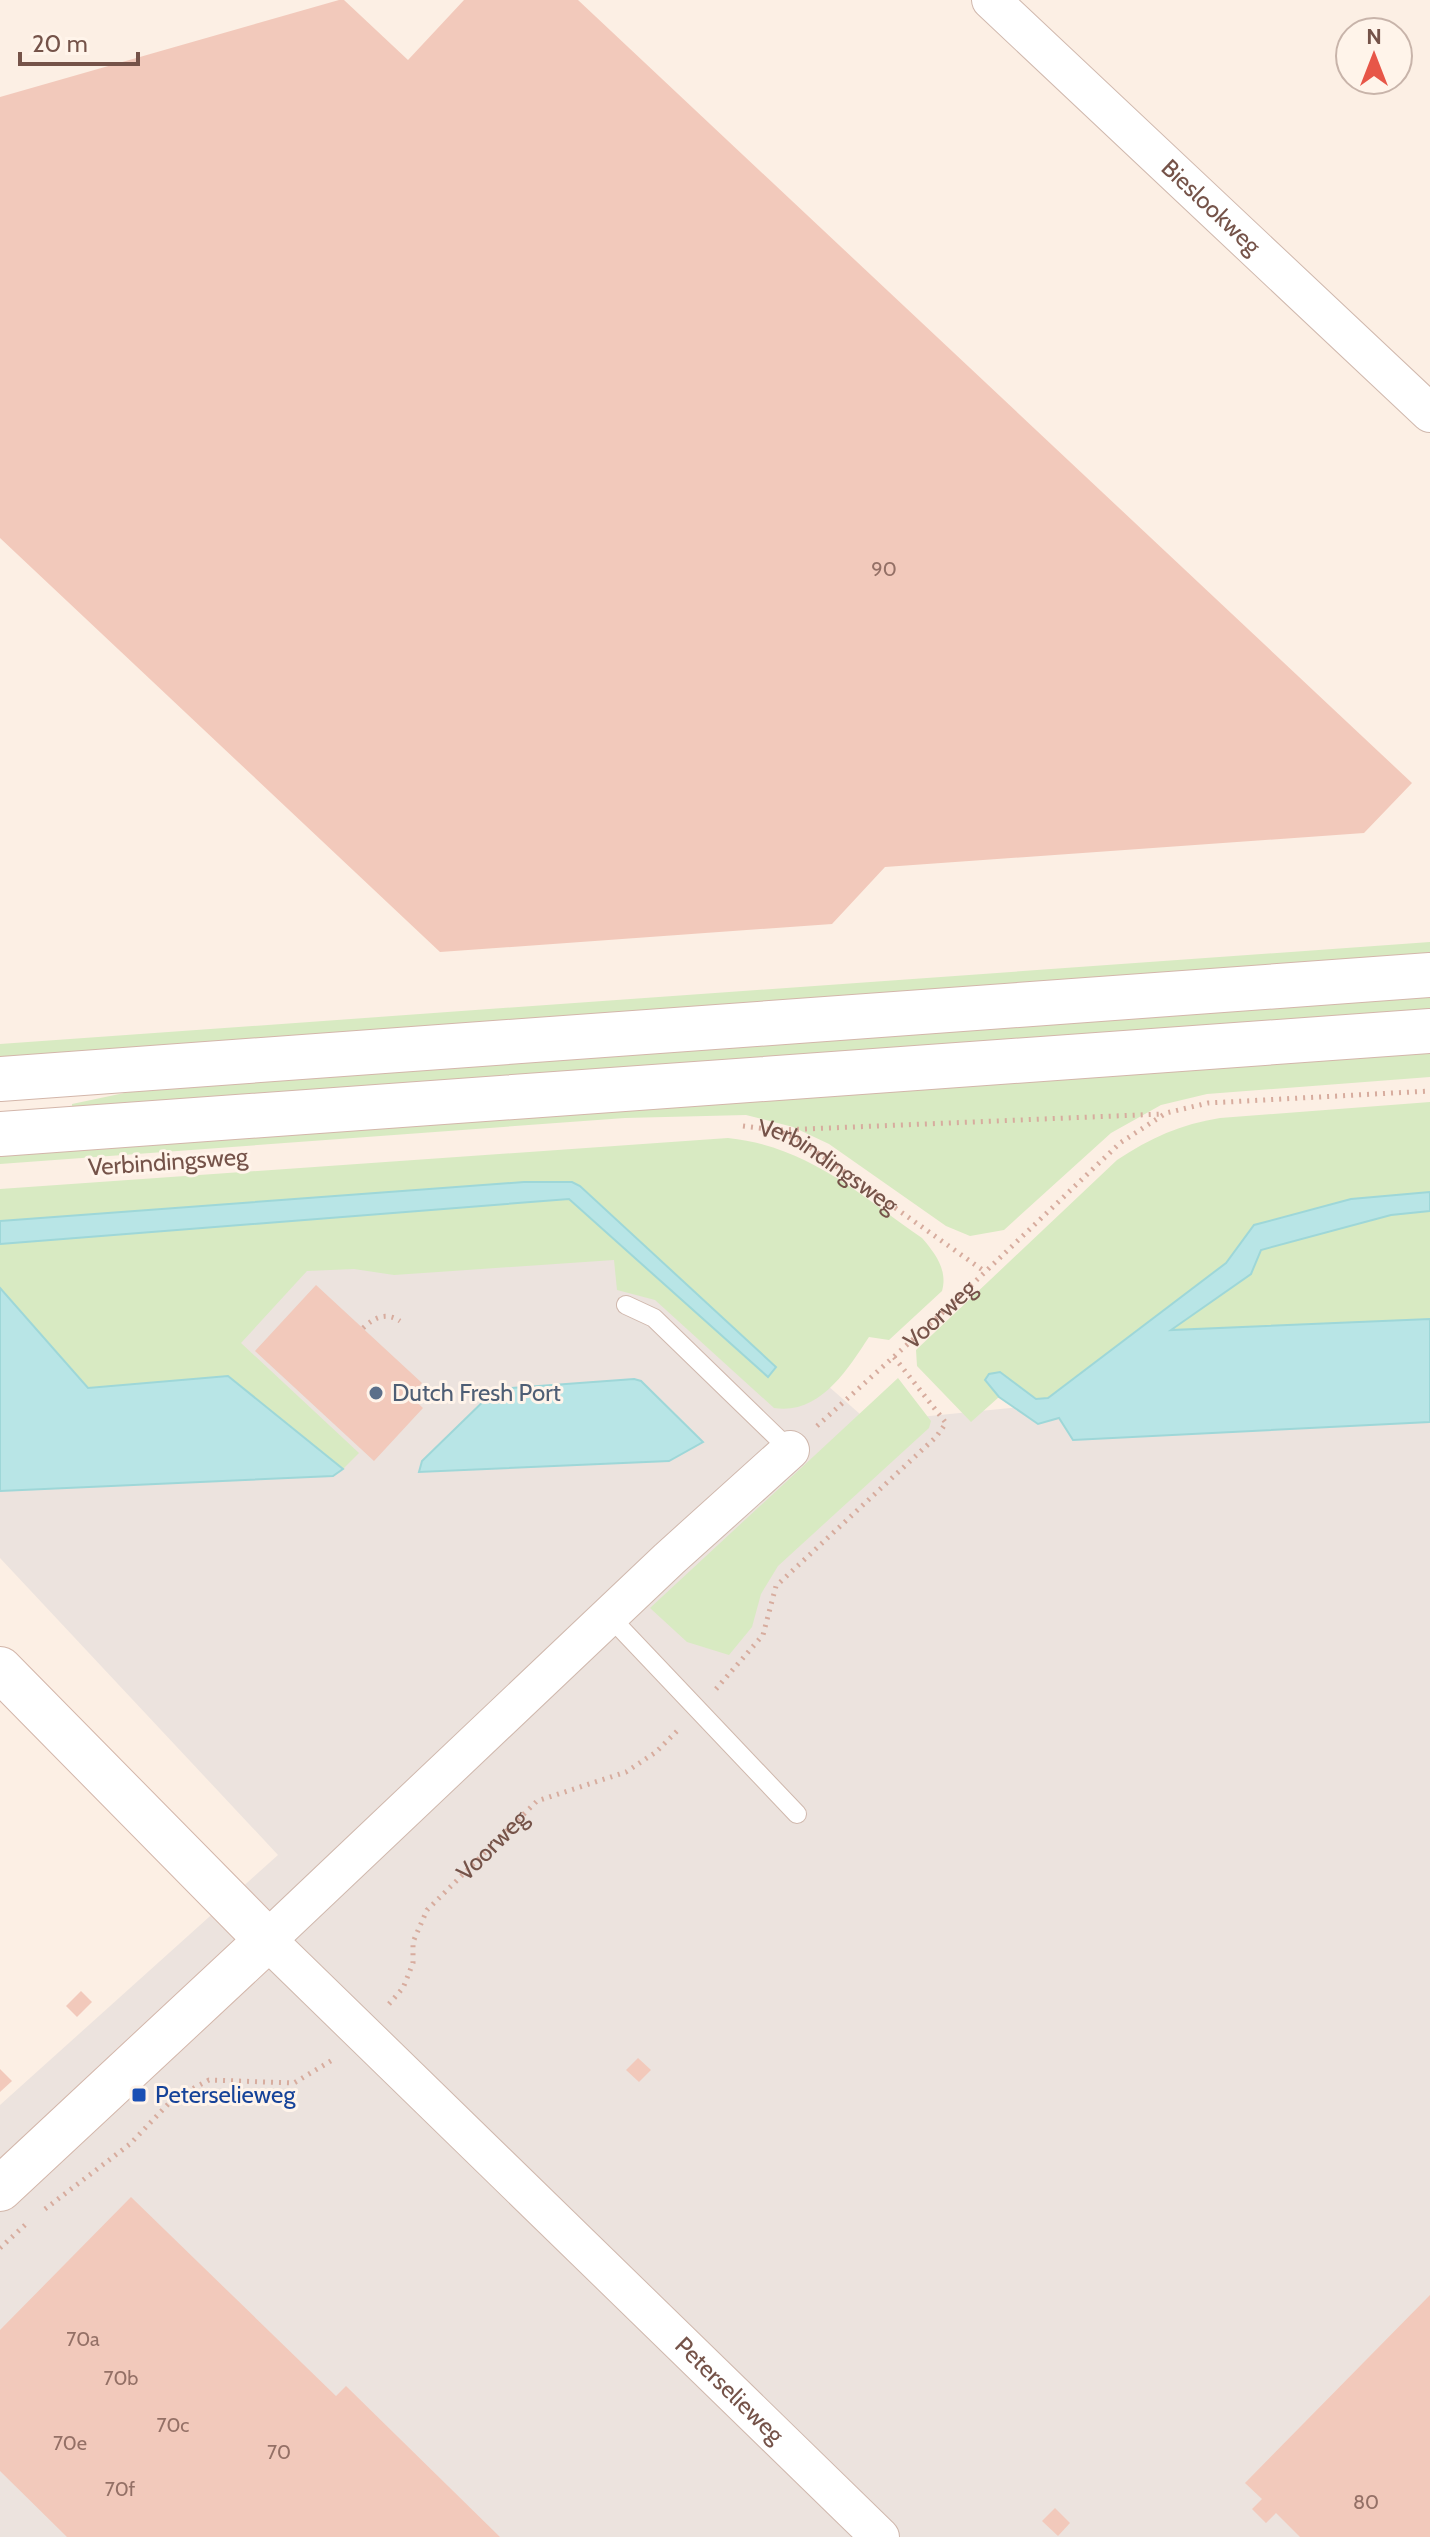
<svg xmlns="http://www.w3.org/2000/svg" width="1430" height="2537" font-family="Cabin,sans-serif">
<rect width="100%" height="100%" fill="#fcefe4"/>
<!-- industrial -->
<polygon fill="#ece3de" points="585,1172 869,1422 1430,1366 1430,2537 0,2537 0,2105 278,1855 0,1558 0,1212"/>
<!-- green -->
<g fill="#d8eac2">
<polygon points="1430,942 1430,961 0,1063 0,1044"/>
<polygon points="1430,985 1430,1012 72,1115 72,1104 167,1084"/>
<polygon points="1430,1050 1430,1077 1207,1094 1161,1105 1111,1133 1004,1230 970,1236 946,1226 829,1144 793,1127 746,1115 625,1118 0,1164 0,1144"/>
<path d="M1430,1102V1192L1351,1199L1254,1225L1226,1263L1048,1398L1036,1399L1000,1372L992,1389L999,1397L971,1422L917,1366L916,1350L1117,1160C1150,1138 1181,1124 1220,1118Z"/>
<path d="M728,1138C807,1146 859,1194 922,1238C935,1253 948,1270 942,1291L889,1340L869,1337C847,1370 820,1415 774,1408L655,1300L617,1290L614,1260L394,1275L354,1269L307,1271L241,1343L359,1453L343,1469L228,1376L88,1388L0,1288V1244L569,1199L768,1377L581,1186L524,1182L0,1221V1189Z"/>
<polygon points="1430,1211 1430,1319 1169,1331 1251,1274 1261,1250 1391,1215"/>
<polygon points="898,1378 931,1421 929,1428 778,1566 761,1594 752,1627 729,1655 687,1642 650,1608"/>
</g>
<!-- water -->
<g fill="#b8e5e6" stroke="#9ed7d8" stroke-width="2">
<polygon points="524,1182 572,1182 580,1186 776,1367 768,1377 569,1199 0,1244 0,1221"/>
<polygon points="1430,1192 1430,1211 1391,1215 1261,1250 1251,1274 1171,1330 1430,1319 1430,1422 1073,1440 1059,1418 1038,1424 999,1397 985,1380 989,1374 1000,1372 1036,1399 1048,1398 1226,1263 1254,1225 1351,1199"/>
<polygon points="0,1288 88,1388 228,1376 343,1469 333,1476 0,1491"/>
<polygon points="634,1379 641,1381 703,1442 669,1461 419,1472 422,1461 496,1389"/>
</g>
<!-- building -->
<g fill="#f2c9bb">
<polygon points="339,0 344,0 408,60 464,0 578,0 1412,783 1364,833 885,867 832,924 440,952 0,538 0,97"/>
<polygon points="316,1285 422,1383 410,1396 423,1408 374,1461 255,1351"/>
<polygon points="81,1991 92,2002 77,2017 66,2006"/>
<polygon points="638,2058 651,2070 639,2082 626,2070"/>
<polygon points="0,2069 12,2081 0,2092"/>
<polygon points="131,2197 336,2396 346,2386 500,2537 67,2537 0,2471 0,2330"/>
<polygon points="1430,2295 1430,2537 1300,2537 1276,2513 1266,2523 1252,2509 1262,2499 1245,2483"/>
<polygon points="1055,2508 1070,2523 1058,2536 1042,2521"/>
</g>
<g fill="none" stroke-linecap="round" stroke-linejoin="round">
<!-- lane casing -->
<g stroke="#d0b8ad" stroke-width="20">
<g id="lane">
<polyline points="626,1305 654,1318 790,1450"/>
<polyline points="611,1618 797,1814"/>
</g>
</g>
<!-- street casing -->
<g stroke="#d0b8ad" stroke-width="40">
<g id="street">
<path id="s4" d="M991,0L1430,413"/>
<path id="s5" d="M790,1450L669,1559L267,1940L880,2537"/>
</g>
</g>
<!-- secondary casing -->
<g stroke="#d3b6aa" stroke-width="46">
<g id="secondary">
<polyline points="0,1079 1430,975"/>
<polyline points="0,1134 1430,1031"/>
<polyline points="0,1669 267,1940 0,2189"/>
</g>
</g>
<!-- path -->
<g stroke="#d7ac9e" stroke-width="5" stroke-dasharray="2 6" stroke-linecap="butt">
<path id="s1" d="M743,1126L776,1130L801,1141L984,1271"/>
<polyline points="781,1130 1163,1114"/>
<path d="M363,1328C375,1317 386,1312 400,1321"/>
<path id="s2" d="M817,1426L940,1315L1120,1143L1166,1113L1208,1103L1430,1091"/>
<polyline points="716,1689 763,1635 776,1586 936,1437 946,1423 894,1357"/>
<path id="s3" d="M389,2004L403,1988L413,1963V1942L427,1910L537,1801L626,1772L656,1752L680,1728"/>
<polyline points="45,2209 130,2144 173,2099 209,2080 294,2083 334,2059"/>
<polyline points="0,2248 25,2225"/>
</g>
<!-- lane -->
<use href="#lane" stroke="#fff" stroke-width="18"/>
<!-- street -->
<use href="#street" stroke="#fff" stroke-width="38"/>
<!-- secondary -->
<use href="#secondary" stroke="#fff" stroke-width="44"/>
</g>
<!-- markers -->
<circle fill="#5c6f8a" stroke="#fff4ea" stroke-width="3" cx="376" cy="1393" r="8"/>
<rect fill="#1a4fb4" stroke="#fff4ea" stroke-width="3" x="131" y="2087" width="16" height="16" rx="4"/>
<g text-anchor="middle" stroke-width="6" stroke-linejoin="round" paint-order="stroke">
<!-- number labels -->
<g font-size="20" fill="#947066">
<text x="884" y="576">90</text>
<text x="83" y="2346">70a</text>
<text x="121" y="2385">70b</text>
<text x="173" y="2432">70c</text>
<text x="70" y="2450">70e</text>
<text x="279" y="2459">70</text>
<text x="120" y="2496">70f</text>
<text x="1366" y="2509">80</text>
</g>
<!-- street labels -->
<g font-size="24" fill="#755349" stroke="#fff4ea">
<text dy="8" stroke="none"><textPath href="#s4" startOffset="302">Bieslookweg</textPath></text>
<text transform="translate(168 1162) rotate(-4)" y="8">Verbindingsweg</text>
<text dy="8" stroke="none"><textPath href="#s1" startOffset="96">Verbindingsweg</textPath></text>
<text dy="8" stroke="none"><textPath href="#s2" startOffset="166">Voorweg</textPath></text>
<text dy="8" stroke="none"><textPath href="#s3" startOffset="196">Voorweg</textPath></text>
<text dy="8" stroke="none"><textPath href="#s5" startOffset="1362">Peterselieweg</textPath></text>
</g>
<!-- service labels -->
<g font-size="24" fill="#4e5e75" stroke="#fff4ea" text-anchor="start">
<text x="392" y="1401">Dutch Fresh Port</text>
</g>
<!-- transit labels -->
<g font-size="24" fill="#164399" stroke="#fff4ea" text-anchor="start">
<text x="155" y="2103">Peterselieweg</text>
</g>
</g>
<!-- north arrow -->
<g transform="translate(1374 56)"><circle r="38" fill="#fff4ea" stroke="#c8b4aa" stroke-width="2"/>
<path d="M0-6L14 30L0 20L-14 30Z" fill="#e75648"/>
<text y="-12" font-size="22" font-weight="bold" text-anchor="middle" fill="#755349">N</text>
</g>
<!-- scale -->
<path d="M20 52v12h118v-12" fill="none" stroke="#755349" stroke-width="4"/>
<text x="32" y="52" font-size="24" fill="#755349" stroke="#fff4ea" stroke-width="6" paint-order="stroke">20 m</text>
</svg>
